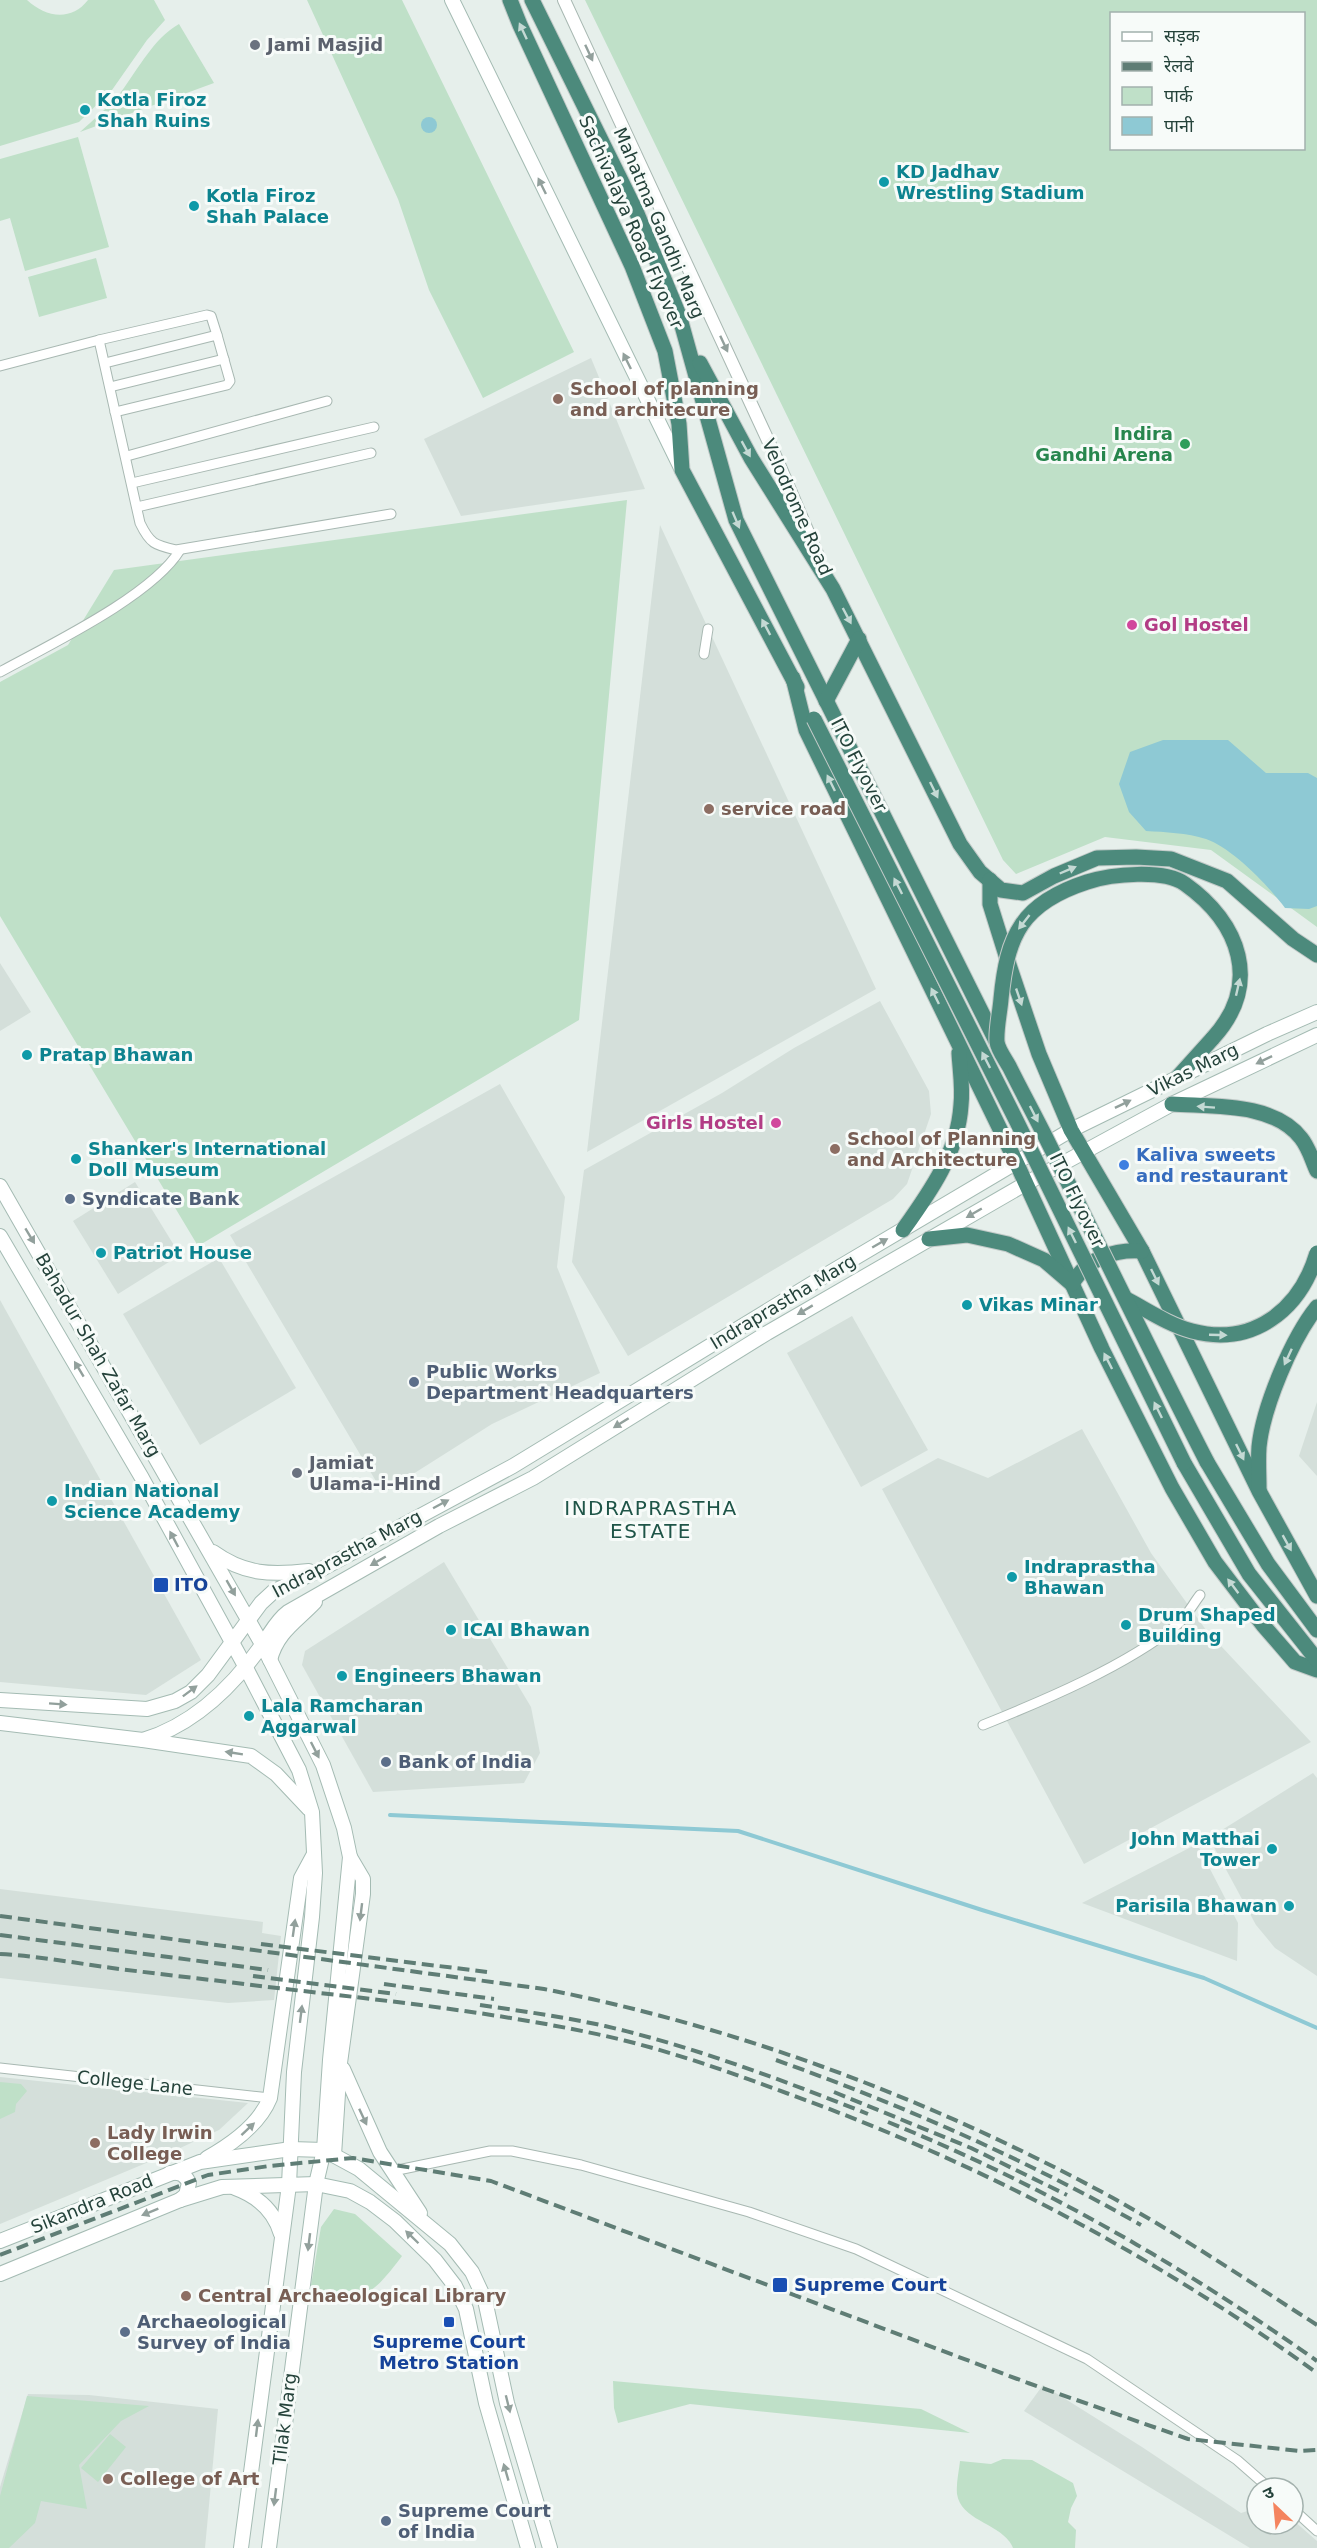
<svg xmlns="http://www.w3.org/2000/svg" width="1317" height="2548" font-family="'DejaVu Sans','Noto Sans Devanagari',sans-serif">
<rect width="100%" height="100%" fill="#e6efeb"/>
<!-- built -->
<g fill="#d4dfda">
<polygon points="591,358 645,489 461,516 424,439"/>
<polygon points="660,525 876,989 587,1152"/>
<polygon points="0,963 31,1012 0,1031"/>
<polygon points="880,1001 929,1091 931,1114 907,1184 893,1199 628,1356 572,1262 584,1170 722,1093 794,1048"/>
<polygon points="500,1084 565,1197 557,1267 600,1373 492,1424 383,1493 230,1235"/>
<polygon points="135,1182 180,1255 118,1294 73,1221"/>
<polygon points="219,1258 296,1388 200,1445 123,1314"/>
<polygon points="0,1300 201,1660 146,1695 0,1682"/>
<polygon points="852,1316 928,1450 861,1487 787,1353"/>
<polygon points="1317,1402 1317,1476 1299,1456"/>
<polygon points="1082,1429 1151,1553 1206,1630 1311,1742 1084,1864 882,1489 938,1458 988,1478"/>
<polygon points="444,1562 531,1707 540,1753 524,1783 373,1792 302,1665 305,1651"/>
<polygon points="1313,1773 1317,1778 1317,1976 1275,1948 1256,1925 1209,1838"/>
<polygon points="1197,1844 1238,1923 1237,1961 1082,1903"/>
<polygon points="0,1889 263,1922 262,1933 281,1936 274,2000 228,2003 0,1978"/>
<polygon points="0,2077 248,2103 219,2130 163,2156 0,2224"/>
<polygon points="1043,2385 1142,2447 1241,2513 1257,2508 1257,2524 1293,2524 1293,2520 1317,2541 1317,2548 1250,2548 1024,2411"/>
<polygon points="28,2394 89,2395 218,2409 205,2548 0,2548 0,2487"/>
</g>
<!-- green -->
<g fill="#bfe0c8" fill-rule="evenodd">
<path d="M0,0H27C45,17 71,22 88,0H154L165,20L147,40L112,90L79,122L0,146Z"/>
<polygon points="307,0 402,0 574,352 483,398 429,290 398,199"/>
<path d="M585,0H1317V927L1211,850L1105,837L1016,874L1003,860ZM1112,14H1304V148H1112Z"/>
<path d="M179,24L214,83L80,132C94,119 109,107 121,92C139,68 153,39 179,24Z"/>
<polygon points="78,137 109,247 25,271 10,218 0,221 0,159"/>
<polygon points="96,258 107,298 39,317 28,277"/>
<polygon points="627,500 579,1020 198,1246 0,916 0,682 68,645 114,570"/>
<polygon points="0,2082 21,2084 27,2091 16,2104 15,2112 0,2119"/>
<path d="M334,2209L355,2214L402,2256C368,2301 364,2300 310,2291L321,2227Z"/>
<polygon points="613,2381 921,2409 970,2433 690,2404 618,2423 614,2408"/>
<polygon points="27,2396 149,2406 121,2421 79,2465 87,2509 41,2501 35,2523 9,2548 0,2548 0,2496"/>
<polygon points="110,2434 126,2447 98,2482 81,2468"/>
<path d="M1003,2459L1032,2460L1073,2483L1077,2496L1071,2508L1068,2522L1076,2530L1075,2548H1013C1003,2523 961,2522 957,2494C956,2483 959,2471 960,2461L991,2464Z"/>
</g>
<!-- water -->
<g fill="#8ec9d4">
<circle cx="429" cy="125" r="8"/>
<path d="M1163,740H1228L1266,773H1308L1317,778V906L1309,909L1285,908C1269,886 1231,847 1206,839C1187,833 1165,832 1146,831L1129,812L1119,784L1130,752Z"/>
</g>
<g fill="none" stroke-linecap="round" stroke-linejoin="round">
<!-- stream -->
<polyline stroke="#8ec9d4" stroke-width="4" points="390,1815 738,1831 982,1910 1204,1978 1317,2028"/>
<!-- minor casing -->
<g stroke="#a8b8b2" stroke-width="11">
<g id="minor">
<polyline points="99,340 207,315 211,316 217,335"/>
<polyline points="105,363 217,335 230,381 227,385 115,412"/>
<path d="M0,366L99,340L140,523C150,544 155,545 176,550L391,514"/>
<polyline points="110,387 224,359"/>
<polyline points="127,456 327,401"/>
<polyline points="132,483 374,427"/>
<polyline points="137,507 371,453"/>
<polyline points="704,654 708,629"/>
<path d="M0,672C49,645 152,596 180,550"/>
<path d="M983,1725C1045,1700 1126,1666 1178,1624C1187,1616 1193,1604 1200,1595"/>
<polyline points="0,2068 270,2098"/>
<polyline points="393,2171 490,2151 512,2151 581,2165 749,2212 856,2249 1087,2359 1237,2460 1269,2488"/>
<polyline points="1293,2509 1317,2531"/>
</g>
</g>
<!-- tertiary casing -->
<g stroke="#a8b8b2" stroke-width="14">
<polyline id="tertiary" points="564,0 778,462 819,558"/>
</g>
<!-- secondary casing -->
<g stroke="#a4bbb3" stroke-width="16">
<g id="secondary">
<polyline points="452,0 682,470"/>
<polyline points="0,1186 262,1644 323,1765 344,1828 350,1857 330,2060 324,2150 316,2184 269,2548"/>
<polyline points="0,1236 142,1478 245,1666 299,1770 312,1812 315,1873 312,1917 294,2072 289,2185 241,2548"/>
<path d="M213,1552C245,1575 271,1575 309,1571"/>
<path d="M270,1660C277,1632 296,1622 315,1602"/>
<polyline points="0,1700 147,1709 175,1701 191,1692 208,1675 261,1603 274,1591 318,1571 513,1466 826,1275 1071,1130 1267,1034 1317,1012"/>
<polyline points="0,1723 143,1740 251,1756 276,1774 309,1809"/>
<path d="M143,1740C193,1725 233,1686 262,1645C271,1633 276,1621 288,1612L439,1526L533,1478L767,1333L1025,1184L1172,1104L1317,1035"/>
<polyline points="343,2069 380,2152 420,2213"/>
<polyline points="334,2155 340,2063 363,1894 363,1879 350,1857"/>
<path d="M207,2158C232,2144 259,2125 270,2098L301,1878L314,1854"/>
<path d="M170,2173C180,2172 185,2174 189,2183L186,2195L180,2200"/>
<path d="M235,2188C257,2196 274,2210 281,2234"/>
<polyline points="0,2241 200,2162 291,2149 324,2150 359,2169 450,2244 472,2272 485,2300 507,2403 550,2548"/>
<polyline points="0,2274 180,2200 222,2187 316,2184 350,2191 370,2202 395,2221 435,2260 455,2286 466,2309 486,2403 528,2548"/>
</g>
</g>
<!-- trunk casing -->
<g stroke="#c2cac8" stroke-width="17">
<g id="trunk">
<polyline points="510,0 520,25 632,266 665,351 679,424 682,470 797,687"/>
<polyline points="532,0 636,211 679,315 736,520 997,1043"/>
<polyline points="700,363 751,458 833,589 960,844 980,872 1001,890 1023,893 1054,876 1097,858 1136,857 1171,859 1227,881 1293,939 1317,955"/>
<polyline points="793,678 806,730 1016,1162 1102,1349 1172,1488 1215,1562 1263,1625 1295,1662 1317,1670"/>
<polyline points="826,701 859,639"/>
<polyline points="990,880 990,904 1010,968 1039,1054 1071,1130 1142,1251 1259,1491 1317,1596"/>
<polyline points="1177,1078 1213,1038"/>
<path d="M1172,1104C1212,1107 1273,1102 1301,1138C1309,1148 1312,1160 1317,1171"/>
<path d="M903,1230C930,1192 958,1153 961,1105C963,1088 960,1070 959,1053"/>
<path d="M929,1239L967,1235L1008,1244L1044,1260L1072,1284C1087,1258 1115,1249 1142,1251"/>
<polyline points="1207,1462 1268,1564 1317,1630"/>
<polyline points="1184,1463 1249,1574 1317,1660"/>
<path d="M1259,1489C1259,1475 1258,1461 1259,1447C1263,1407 1292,1338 1317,1307"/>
</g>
</g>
<!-- minor -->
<use href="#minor" stroke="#fff" stroke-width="9"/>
<!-- tertiary -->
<use href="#tertiary" stroke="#fff" stroke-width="12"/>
<!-- secondary -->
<use href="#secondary" stroke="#fff" stroke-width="14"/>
<!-- trunk -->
<use href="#trunk" stroke="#4c8a7c" stroke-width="15"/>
<!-- rail -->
<g stroke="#5f7d75" stroke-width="4" stroke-dasharray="12 6" stroke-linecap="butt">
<path d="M0,1916L544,1989C743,2028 935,2101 1113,2198C1183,2237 1250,2282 1317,2325"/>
<polyline points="0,1935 268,1970"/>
<polyline points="261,1944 487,1972"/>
<path d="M0,1954C38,1956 75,1963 112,1968C158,1974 205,1979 252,1985C368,1999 486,2010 601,2035C665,2049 727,2071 789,2094C980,2163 1152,2254 1317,2373"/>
<polyline points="253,1976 396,1994"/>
<polyline points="384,1984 494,1999"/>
<path d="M480,2005C522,2011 564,2017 605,2026C695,2047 782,2080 868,2114"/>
<path d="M776,2060C902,2105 1025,2159 1141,2225"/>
<polyline points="834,2092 971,2148 1067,2195"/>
<path d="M888,2122C1041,2184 1183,2266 1317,2361"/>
<polyline points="0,2255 208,2175 269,2166 353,2158 491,2181 1028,2383 1188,2439 1300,2451 1317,2450"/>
</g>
<!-- trunk-bridge casing -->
<g stroke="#c2cac8" stroke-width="17" stroke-linecap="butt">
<g id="trunk-bridge">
<polyline points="814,719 1017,1122 1184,1463"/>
<path d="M1126,1299C1147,1310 1169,1325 1192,1331C1253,1347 1300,1310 1317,1253"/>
<path d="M1207,1462C1152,1355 1100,1247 1047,1140C1035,1116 1022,1092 1010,1068C1006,1060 998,1050 997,1042C996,1029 1000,1012 1001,999C1007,935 1022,903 1087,882C1112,874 1164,869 1185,884C1240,923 1262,984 1213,1038"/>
</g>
</g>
<!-- trunk-bridge -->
<use href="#trunk-bridge" stroke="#4c8a7c" stroke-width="15"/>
</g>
<!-- one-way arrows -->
<defs><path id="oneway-solid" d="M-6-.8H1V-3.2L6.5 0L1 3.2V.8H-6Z" transform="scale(1.5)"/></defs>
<g fill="#c4d9d4">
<use href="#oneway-solid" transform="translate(523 31) rotate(-115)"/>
<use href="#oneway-solid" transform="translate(746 449) rotate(61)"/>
<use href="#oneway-solid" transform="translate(736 520) rotate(67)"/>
<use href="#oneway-solid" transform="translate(847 616) rotate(62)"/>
<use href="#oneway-solid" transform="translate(766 627) rotate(-118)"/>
<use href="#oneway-solid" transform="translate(831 783) rotate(-116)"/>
<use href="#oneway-solid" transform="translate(934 790) rotate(64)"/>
<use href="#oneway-solid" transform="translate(1068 870) rotate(-23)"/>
<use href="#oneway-solid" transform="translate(898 886) rotate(-117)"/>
<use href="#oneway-solid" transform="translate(1024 922) rotate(128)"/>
<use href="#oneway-solid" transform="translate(1238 987) rotate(-77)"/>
<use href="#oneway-solid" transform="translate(935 996) rotate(-116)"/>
<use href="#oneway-solid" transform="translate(1019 997) rotate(71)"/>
<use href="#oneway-solid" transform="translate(986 1060) rotate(-117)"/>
<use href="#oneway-solid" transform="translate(1206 1107) rotate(-176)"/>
<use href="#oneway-solid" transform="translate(1034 1114) rotate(63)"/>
<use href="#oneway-solid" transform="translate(1072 1235) rotate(-116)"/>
<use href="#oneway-solid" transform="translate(1155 1277) rotate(64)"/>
<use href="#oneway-solid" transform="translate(1218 1335) rotate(2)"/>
<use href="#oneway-solid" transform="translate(1288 1357) rotate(115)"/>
<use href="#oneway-solid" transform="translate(1108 1361) rotate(-117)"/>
<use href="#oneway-solid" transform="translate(1158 1410) rotate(-116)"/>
<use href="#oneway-solid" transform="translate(1240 1452) rotate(64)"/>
<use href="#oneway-solid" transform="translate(1287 1543) rotate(61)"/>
<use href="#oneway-solid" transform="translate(1233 1586) rotate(-127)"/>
</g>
<g fill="#92a09c">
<use href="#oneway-solid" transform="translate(589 53) rotate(65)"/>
<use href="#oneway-solid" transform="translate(542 186) rotate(-116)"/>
<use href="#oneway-solid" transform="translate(724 344) rotate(65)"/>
<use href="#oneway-solid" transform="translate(627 361) rotate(-116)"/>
<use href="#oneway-solid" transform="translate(1264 1060) rotate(154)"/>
<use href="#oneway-solid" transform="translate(1123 1104) rotate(-26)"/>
<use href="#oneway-solid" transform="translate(974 1213) rotate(150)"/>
<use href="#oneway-solid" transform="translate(30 1236) rotate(59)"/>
<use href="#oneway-solid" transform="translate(880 1243) rotate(-30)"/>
<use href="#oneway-solid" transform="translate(805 1310) rotate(149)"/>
<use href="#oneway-solid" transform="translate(79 1369) rotate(-121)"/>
<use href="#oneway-solid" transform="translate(621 1423) rotate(148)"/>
<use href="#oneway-solid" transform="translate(441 1504) rotate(-28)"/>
<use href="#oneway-solid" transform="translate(174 1539) rotate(-118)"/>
<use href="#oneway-solid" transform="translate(378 1561) rotate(150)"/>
<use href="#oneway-solid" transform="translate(231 1588) rotate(60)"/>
<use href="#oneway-solid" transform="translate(190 1691) rotate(-37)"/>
<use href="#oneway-solid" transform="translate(58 1704) rotate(4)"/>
<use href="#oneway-solid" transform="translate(315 1750) rotate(63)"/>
<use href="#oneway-solid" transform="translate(234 1753) rotate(-171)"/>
<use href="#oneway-solid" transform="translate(361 1912) rotate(97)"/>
<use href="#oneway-solid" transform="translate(294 1928) rotate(-82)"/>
<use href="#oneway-solid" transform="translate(301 2014) rotate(-83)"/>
<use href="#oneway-solid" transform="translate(363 2117) rotate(65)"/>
<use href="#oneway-solid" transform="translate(248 2129) rotate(-43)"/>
<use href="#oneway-solid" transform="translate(150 2212) rotate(158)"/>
<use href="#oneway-solid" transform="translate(412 2237) rotate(-136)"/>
<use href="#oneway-solid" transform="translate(309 2242) rotate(97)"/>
<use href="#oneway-solid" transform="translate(508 2404) rotate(76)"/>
<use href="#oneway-solid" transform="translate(257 2428) rotate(-83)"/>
<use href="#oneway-solid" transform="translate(506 2472) rotate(-106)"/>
<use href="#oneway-solid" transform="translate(275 2497) rotate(97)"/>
</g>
<!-- markers -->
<g fill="#6b7280" stroke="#f7fbf9" stroke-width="2">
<circle cx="255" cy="45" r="6"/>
<circle cx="297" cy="1473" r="6"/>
</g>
<g fill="#0f9aa8" stroke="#f7fbf9" stroke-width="2">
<circle cx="85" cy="110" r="6"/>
<circle cx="884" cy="182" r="6"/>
<circle cx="194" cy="206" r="6"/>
<circle cx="27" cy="1055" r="6"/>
<circle cx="76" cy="1159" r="6"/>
<circle cx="101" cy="1253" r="6"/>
<circle cx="967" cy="1305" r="6"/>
<circle cx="52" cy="1501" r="6"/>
<circle cx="1012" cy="1577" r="6"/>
<circle cx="1126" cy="1625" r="6"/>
<circle cx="451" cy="1630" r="6"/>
<circle cx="342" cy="1676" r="6"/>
<circle cx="249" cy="1716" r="6"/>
<circle cx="1272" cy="1849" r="6"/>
<circle cx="1289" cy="1906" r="6"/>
</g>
<g fill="#8d6e63" stroke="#f7fbf9" stroke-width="2">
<circle cx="558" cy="399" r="6"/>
<circle cx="709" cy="809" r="6"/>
<circle cx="835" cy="1149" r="6"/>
<circle cx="95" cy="2143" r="6"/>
<circle cx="186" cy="2296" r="6"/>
<circle cx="108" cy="2479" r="6"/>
</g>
<circle fill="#2e9e5b" stroke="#f7fbf9" stroke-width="2" cx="1185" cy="444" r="6"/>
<g fill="#d1479c" stroke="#f7fbf9" stroke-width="2">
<circle cx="1132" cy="625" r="6"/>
<circle cx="776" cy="1123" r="6"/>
</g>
<circle fill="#3f7fe0" stroke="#f7fbf9" stroke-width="2" cx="1124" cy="1165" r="6"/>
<g fill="#5c6f8a" stroke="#f7fbf9" stroke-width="2">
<circle cx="70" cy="1199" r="6"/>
<circle cx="414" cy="1382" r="6"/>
<circle cx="386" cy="1762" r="6"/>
<circle cx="125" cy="2332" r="6"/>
<circle cx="386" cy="2521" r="6"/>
</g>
<g fill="#1a4fb4" stroke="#f7fbf9" stroke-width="2">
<rect x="153" y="1577" width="16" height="16" rx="3"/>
<rect x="772" y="2277" width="16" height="16" rx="3"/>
<rect x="443" y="2316" width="12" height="12" rx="3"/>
</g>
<g text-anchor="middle" stroke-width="6" stroke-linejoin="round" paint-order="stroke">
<!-- worship labels -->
<g font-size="18" font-weight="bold" fill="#5b616d" stroke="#f7fbf9" text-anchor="start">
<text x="267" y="51">Jami Masjid</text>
<text x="309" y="1469">Jamiat<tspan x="309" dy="21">Ulama-i-Hind</tspan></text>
</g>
<!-- culture labels -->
<g font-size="18" font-weight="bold" fill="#0d838f" stroke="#f7fbf9" text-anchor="start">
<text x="97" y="106">Kotla Firoz<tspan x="97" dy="21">Shah Ruins</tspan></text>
<text x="896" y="178">KD Jadhav<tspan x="896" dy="21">Wrestling Stadium</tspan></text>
<text x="206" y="202">Kotla Firoz<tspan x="206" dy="21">Shah Palace</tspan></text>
<text x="39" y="1061">Pratap Bhawan</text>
<text x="88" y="1155">Shanker's International<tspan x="88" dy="21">Doll Museum</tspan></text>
<text x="113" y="1259">Patriot House</text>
<text x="979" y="1311">Vikas Minar</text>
<text x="64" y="1497">Indian National<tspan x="64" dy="21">Science Academy</tspan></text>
<text x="1024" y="1573">Indraprastha<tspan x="1024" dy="21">Bhawan</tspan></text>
<text x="1138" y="1621">Drum Shaped<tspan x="1138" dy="21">Building</tspan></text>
<text x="463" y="1636">ICAI Bhawan</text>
<text x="354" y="1682">Engineers Bhawan</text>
<text x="261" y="1712">Lala Ramcharan<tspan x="261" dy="21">Aggarwal</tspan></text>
<text x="1260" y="1845" text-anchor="end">John Matthai<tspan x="1260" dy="21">Tower</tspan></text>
<text x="1277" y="1912" text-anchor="end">Parisila Bhawan</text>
</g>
<!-- street labels -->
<g font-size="18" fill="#24423a" stroke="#f7fbf9">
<text transform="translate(631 222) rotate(66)" y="6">Sachivalaya Road Flyover</text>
<text transform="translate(659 223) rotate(67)" y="6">Mahatma Gandhi Marg</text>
<text transform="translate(797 507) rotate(66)" y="6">Velodrome Road</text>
<text transform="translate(859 765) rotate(63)" y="6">ITO Flyover</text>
<text transform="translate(1193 1070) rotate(-26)" y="6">Vikas Marg</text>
<text transform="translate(1077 1200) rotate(64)" y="6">ITO Flyover</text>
<text transform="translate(783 1302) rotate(-31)" y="6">Indraprastha Marg</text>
<text transform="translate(98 1355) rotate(60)" y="6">Bahadur Shah Zafar Marg</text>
<text transform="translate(347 1554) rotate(-28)" y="6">Indraprastha Marg</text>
<text transform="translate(135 2083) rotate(6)" y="6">College Lane</text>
<text transform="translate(92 2204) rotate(-22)" y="6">Sikandra Road</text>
<text transform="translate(285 2419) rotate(-83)" y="6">Tilak Marg</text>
</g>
<!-- education labels -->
<g font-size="18" font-weight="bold" fill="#785e54" stroke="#f7fbf9" text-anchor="start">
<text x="570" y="395">School of planning<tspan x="570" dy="21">and architecure</tspan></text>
<text x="721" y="815">service road</text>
<text x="847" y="1145">School of Planning<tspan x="847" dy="21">and Architecture</tspan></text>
<text x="107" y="2139">Lady Irwin<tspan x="107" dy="21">College</tspan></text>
<text x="198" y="2302">Central Archaeological Library</text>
<text x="120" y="2485">College of Art</text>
</g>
<!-- leisure labels -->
<g font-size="18" font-weight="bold" fill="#27864d" stroke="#f7fbf9" text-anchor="end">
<text x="1173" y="440">Indira<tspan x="1173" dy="21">Gandhi Arena</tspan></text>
</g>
<!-- hotel labels -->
<g font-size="18" font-weight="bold" fill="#b23c85" stroke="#f7fbf9" text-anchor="start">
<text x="1144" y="631">Gol Hostel</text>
<text x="764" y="1129" text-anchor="end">Girls Hostel</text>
</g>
<!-- shop labels -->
<g font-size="18" font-weight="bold" fill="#366cbe" stroke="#f7fbf9" text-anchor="start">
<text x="1136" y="1161">Kaliva sweets<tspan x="1136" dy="21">and restaurant</tspan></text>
</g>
<!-- service labels -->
<g font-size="18" font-weight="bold" fill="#4e5e75" stroke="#f7fbf9" text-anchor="start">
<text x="82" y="1205">Syndicate Bank</text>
<text x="426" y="1378">Public Works<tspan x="426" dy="21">Department Headquarters</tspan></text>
<text x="398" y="1768">Bank of India</text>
<text x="137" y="2328">Archaeological<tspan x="137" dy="21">Survey of India</tspan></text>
<text x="398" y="2517">Supreme Court<tspan x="398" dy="21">of India</tspan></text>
</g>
<!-- transit labels -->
<g font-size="18" font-weight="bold" fill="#164399" stroke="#f7fbf9" text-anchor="start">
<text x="174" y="1591">ITO</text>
<text x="794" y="2291">Supreme Court</text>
<text x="449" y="2348" text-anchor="middle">Supreme Court‌<tspan x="449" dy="21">Metro Station</tspan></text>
</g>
<!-- neighbourhood labels -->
<g font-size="20" letter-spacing="1.5" fill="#1f5548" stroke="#f7fbf9">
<text x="651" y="1515">INDRAPRASTHA<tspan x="651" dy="23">ESTATE</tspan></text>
</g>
</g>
<!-- legend -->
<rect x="1110" y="12" width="195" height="138" fill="#f7fbf9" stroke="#a3b1ad" stroke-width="1.5"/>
<rect x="1122" y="32" width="30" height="9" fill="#ffffff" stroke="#a3b1ad" stroke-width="1.5"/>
<text x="1164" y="42" font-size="18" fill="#24423a">सड़क</text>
<rect x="1122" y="62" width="30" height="9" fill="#5f7d75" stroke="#a3b1ad" stroke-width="1.5"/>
<text x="1164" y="72" font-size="18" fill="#24423a">रेलवे</text>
<rect x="1122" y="87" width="30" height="18" fill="#bfe0c8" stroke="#a3b1ad" stroke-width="1.5"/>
<text x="1164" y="102" font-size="18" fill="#24423a">पार्क</text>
<rect x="1122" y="117" width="30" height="18" fill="#8ec9d4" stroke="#a3b1ad" stroke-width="1.5"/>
<text x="1164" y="132" font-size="18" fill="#24423a">पानी</text>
<!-- north arrow -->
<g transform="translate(1275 2506) rotate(334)"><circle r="28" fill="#f7fbf9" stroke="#a3b1ad" stroke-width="1.5"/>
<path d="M0-4.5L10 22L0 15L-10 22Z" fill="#f4845f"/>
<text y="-9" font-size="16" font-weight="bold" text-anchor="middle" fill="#24423a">उ</text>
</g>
</svg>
